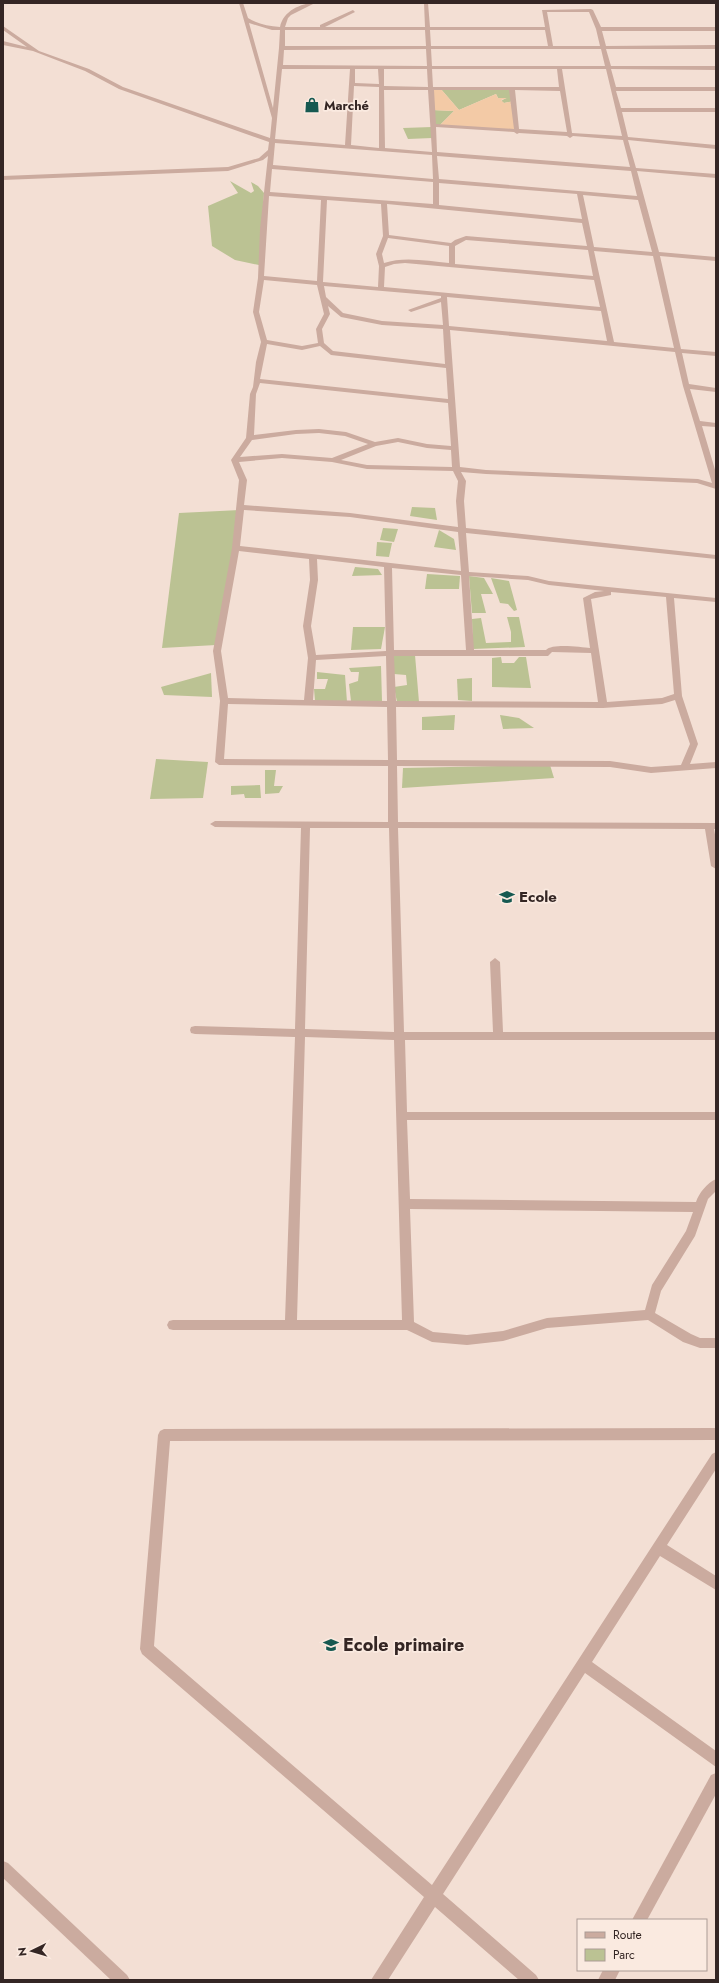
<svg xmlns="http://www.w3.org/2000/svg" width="719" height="1983" font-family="Jost,sans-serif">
<rect width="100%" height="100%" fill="#f3dfd4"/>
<!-- green -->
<g fill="#bbc293">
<polygon points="440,88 512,89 514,101 504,103 501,101 506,98 498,98 496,94 459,110"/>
<polygon points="432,110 454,111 440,125 433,125"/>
<polygon points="432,127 432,138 408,139 403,128"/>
<polygon points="230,181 251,193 254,191 251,182 258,186 264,193 259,265 235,260 212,246 208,206 238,193"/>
<polygon points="412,507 435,508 437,520 410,516"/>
<polygon points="240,510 216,645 162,648 179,513"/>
<polygon points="383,528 398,529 394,542 380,540"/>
<polygon points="439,530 454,539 456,550 434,547"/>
<polygon points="377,542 392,543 389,557 376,556"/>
<polygon points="355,567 378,569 382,575 352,576"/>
<polygon points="427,574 460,576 459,589 425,589"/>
<polygon points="469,576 484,578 493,594 481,594 486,613 472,613"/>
<polygon points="491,578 509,581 517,610 514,611 508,604 500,603"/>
<polygon points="507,617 519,617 525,647 473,649 472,619 481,618 486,643 511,642 511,632"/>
<polygon points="353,627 385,627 381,649 351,650"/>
<polygon points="394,655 415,655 419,702 397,702 394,687 407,685 406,675 394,674"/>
<polygon points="501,657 502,663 514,663 519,657 526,657 531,688 492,687 492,658"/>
<polygon points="381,666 382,701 351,701 349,684 358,681 359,672 351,672 349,668"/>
<polygon points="317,672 345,675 347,702 315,701 314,689 325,689 328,679 317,679"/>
<polygon points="211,673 212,697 164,695 161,687"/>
<polygon points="472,678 472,701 458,700 457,679"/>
<polygon points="455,715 454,730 422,730 422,717"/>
<polygon points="500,715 519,718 534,728 503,729"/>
<polygon points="156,759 208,762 203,798 150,799"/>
<polygon points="550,765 554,778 402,788 403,768"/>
<polygon points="265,770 276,770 274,786 283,786 279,793 265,794"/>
<polygon points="260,785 261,798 245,798 244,794 231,795 231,786"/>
</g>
<!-- sand -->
<polygon fill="#f3caa6" points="431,88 440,88 459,110 496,94 498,98 507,98 501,100 504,103 514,101 514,103 510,105 513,105 517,132 440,125 454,111 432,110"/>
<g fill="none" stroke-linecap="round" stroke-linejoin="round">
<!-- minor -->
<g fill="#cbab9f" fill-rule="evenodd">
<path d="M239,3H243L248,18C258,24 268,26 280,27C283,11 301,3 315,3L291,15L288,18L285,27H320V25L353,10L355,12L325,27H425L424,3H428L430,27H545L542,10L591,9L593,10L601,27H716V31H602L606,46L716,45V49H606L611,66H716V70L611,69L616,87H716V91H616L621,108H716V112H622L628,137L716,145V149L628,140L636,168L716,174V178L637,171L659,252L716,257V261L660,256L681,349L716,352V356L682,353L689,384L716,388V392L690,389L700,421L716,423V427L702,426L716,473V489L697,483L486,474L461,472L466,481L464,501L466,528L716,555V559L466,533L469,572L528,576L549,581L716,598V602L674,598L682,696L698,744L690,764L716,762V768L651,773L610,767L397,766L398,822L716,823V829H714L716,840V869L711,866L705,829L398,828L404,1032H493L490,962L495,958L500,962L503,1032H716V1040H405L407,1112H716V1120H407L410,1199L696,1202C699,1193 707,1183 716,1179V1191L708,1199L695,1236L661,1291L655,1313L691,1334L700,1338H716V1348H700L683,1342L648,1320L547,1328L503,1341L467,1345L432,1342L407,1330H173L169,1329L167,1325L169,1321L173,1320H285L295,1037L195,1034L191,1033L190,1030L191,1027L195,1026L295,1029L301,828L215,827L210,824L215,821L388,822V766L219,765L215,762L220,701L213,651L232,548L239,480L231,460L246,438L250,394L253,387L256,362L261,342L253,312L258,278L260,229L268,156L263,160L228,171L3,180V176L228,167L259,158L268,150L269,142L119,89L85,71L33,51L3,45V41L27,47L3,30V26L39,51L89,69L123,87L270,138L272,118ZM547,12H589L596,29L600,46H553ZM249,23L272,30H280L279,48L273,108ZM285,30H425L426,46H285ZM430,30H545L548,46H431ZM426,49L427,66L283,65L284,50ZM431,49H601L605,66H432ZM282,69H350L345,145L275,139ZM355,69H378L379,84L355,83ZM384,69H427L428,87L384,86ZM432,69H557L559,87H433ZM562,69H606L622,136L572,133ZM354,86L379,87V148L351,145ZM384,90H428L432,152L385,148ZM434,90H509L514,129L436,124ZM515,90L560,91L567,132L519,129ZM436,127L514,132L517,134L519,133L567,136L570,138L573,136L623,140L630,167L437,152ZM275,143L432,155L433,179L273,165ZM437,156L631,171L637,196L439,179ZM272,169L433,182V204L270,192ZM439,183L577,194L582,219L439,205ZM583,195L638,200L652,252L594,247ZM269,196L321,200L317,281L264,276ZM327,200L381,204L383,236L376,254L379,266L378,287L323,282ZM387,204L582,223L587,246L466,236L455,240L451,243L389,235ZM388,238L449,246V263C428,261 404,256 384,263L382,254ZM466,240L588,250L593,276L455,264V246ZM594,251L653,256L674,348L614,342ZM405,263L594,280L600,307L384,287L385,267L394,264ZM264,280L317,285L324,314L316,329L318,343L302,346L267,340L259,312ZM324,286L441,296V298L408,310L411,312L441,302L443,325L382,321L343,313L326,297ZM447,297L601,311L607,341L449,326ZM328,306L341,317L382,325L443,329L445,364L333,351L324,343L322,329L330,314ZM450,330L675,352L683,386L712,483L698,479L486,470L460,467ZM267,344L302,350L320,346L331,355L446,368L448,399L260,379ZM260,383L448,403L451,446L427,444L398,438L375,442L346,432L319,429L296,430L254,435L256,394ZM319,433L345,436L368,444L332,458L282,454L240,457L252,440L296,434ZM398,442L427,448L451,450L452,467L367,465L341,460L376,446ZM282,458L332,462L367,469L453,471L458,481L456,501L458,527L350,513L244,505L247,480L239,462ZM244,510L350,517L458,532L461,571L240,546ZM239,551L309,559L310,580L303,626L308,658L304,700L228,698L221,651ZM317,559L384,567L386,651L316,655L311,626L318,580ZM392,568L461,575L466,650H394ZM469,576L528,580L549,585L604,591L595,592L583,598L590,648C581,647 552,643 546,650H474ZM611,592L666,597L674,694L662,698L607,702L591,599L611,595ZM552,652L591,653L598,702L396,701L394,656H548ZM386,656L387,701L313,700L316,660ZM675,700L690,744L681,765L651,767L610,761L397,760L396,707L603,708L662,704ZM228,704L387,707L388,760L224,759ZM310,828H389L394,1032L305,1029ZM305,1037L394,1040L402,1320H297ZM410,1209L693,1212L686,1231L652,1285L645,1310L547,1318L503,1331L467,1335L433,1332L414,1322Z"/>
<polygon points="716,1428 716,1440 170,1441 154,1646 432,1885 712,1454 716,1452 716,1469 667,1545 716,1576 716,1590 660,1556 592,1662 716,1751 716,1767 585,1673 443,1894 536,1975 539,1980 519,1980 435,1907 388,1980 371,1980 424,1897 142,1654 140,1649 158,1435 160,1431 164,1429"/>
<polygon points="716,1773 716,1794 647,1920 632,1920 711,1775"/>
<polygon points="603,1970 620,1970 615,1980 598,1980"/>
</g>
<!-- tertiary -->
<polygon fill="#cbab9f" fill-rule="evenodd" points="3,1861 8,1863 127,1975 130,1980 111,1980 3,1878"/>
</g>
<!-- icons -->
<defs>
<g id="shop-bare" transform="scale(1.2)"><path d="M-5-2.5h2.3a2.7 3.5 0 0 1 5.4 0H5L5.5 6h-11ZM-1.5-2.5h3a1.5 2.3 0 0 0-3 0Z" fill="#165951" stroke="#faeae0" stroke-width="2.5" paint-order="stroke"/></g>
<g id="school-bare" transform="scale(1.2)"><path d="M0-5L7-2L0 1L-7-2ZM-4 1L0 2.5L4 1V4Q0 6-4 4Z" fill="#165951" stroke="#faeae0" stroke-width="2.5" paint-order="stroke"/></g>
</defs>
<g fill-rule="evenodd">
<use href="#shop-bare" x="312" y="105"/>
<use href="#school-bare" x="507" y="897"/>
<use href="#school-bare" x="331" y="1645"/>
</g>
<g text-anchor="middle" stroke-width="3.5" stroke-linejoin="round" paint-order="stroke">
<!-- far-poi labels -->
<g font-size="13" font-weight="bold" fill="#342624" stroke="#faeae0" text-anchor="start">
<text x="324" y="110">Marché</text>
</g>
<!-- poi labels -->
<g font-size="15" font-weight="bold" fill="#342624" stroke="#faeae0" text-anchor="start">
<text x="519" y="902">Ecole</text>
</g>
<!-- near-poi labels -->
<g font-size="18" font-weight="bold" fill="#342624" stroke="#faeae0" text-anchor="start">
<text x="343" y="1651">Ecole primaire</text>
</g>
</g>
<!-- border -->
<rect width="719" height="1983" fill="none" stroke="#342624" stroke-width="8"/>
<!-- legend -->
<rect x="577" y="1919" width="130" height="52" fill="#faeae0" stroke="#ab9c95"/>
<rect x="585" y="1932" width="20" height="6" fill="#cbab9f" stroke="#ab9c95"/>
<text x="613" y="1939" font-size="12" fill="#342624">Route</text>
<rect x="585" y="1949" width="20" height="12" fill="#bbc293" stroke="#ab9c95"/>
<text x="613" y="1959" font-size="12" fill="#342624">Parc</text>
<!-- north arrow -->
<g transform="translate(32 1951) rotate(265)" stroke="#faeae0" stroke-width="3" paint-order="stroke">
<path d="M0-3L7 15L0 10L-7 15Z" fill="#342624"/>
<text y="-6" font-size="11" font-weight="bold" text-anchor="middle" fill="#342624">N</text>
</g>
</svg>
